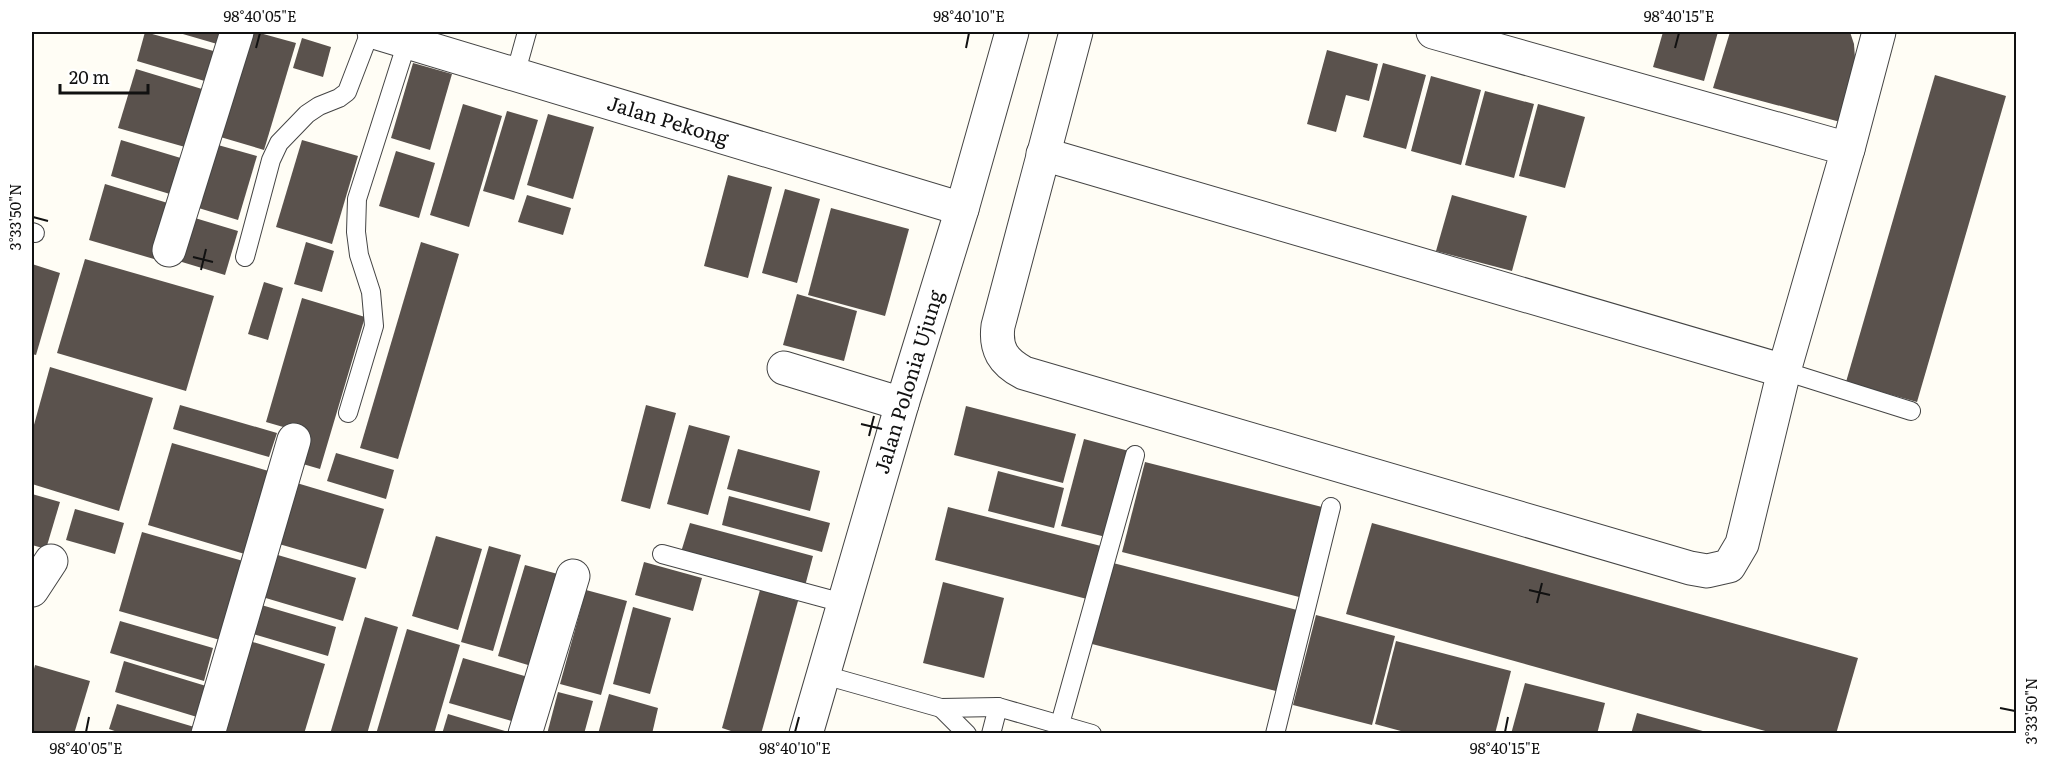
<svg xmlns="http://www.w3.org/2000/svg" width="2048" height="765" font-family="Literata,serif">
<rect width="100%" height="100%" fill="#fffdf5"/>
<!-- building -->
<g fill="#5a524d">
<polygon points="145,32 217,52 208,82 137,61"/>
<polygon points="176,32 228,32 224,46"/>
<polygon points="248,32 256,32 296,43 264,150 217,136"/>
<polygon points="1663,32 1718,32 1704,81 1653,67"/>
<polygon points="1730,32 1850,32 1854,44 1856,72 1844,123 1713,88"/>
<polygon points="302,38 331,47 323,77 293,68"/>
<polygon points="1327,50 1378,64 1369,101 1346,95 1336,132 1307,124"/>
<polygon points="413,63 452,74 430,150 391,138"/>
<polygon points="1383,63 1426,75 1406,149 1363,137"/>
<polygon points="136,69 202,89 185,147 118,128"/>
<polygon points="1935,75 2006,96 1917,402 1846,382"/>
<polygon points="1431,76 1481,90 1461,165 1411,151"/>
<polygon points="1485,91 1534,104 1514,178 1465,165"/>
<polygon points="463,104 502,116 469,227 430,215"/>
<polygon points="1538,104 1585,117 1565,188 1519,176"/>
<polygon points="507,111 538,120 514,200 483,191"/>
<polygon points="548,114 594,127 573,199 527,185"/>
<polygon points="121,140 184,159 173,195 111,176"/>
<polygon points="302,140 358,156 332,244 276,227"/>
<polygon points="211,143 257,156 238,220 192,206"/>
<polygon points="396,151 435,163 419,218 379,206"/>
<polygon points="728,175 772,187 748,278 704,266"/>
<polygon points="105,184 171,204 154,259 89,240"/>
<polygon points="785,189 820,199 797,283 762,273"/>
<polygon points="527,195 571,208 563,235 518,222"/>
<polygon points="1452,195 1527,216 1512,271 1436,251"/>
<polygon points="831,208 909,229 885,316 808,295"/>
<polygon points="185,215 238,231 225,275 172,259"/>
<polygon points="306,242 334,251 322,292 294,284"/>
<polygon points="421,242 459,254 398,459 360,448"/>
<polygon points="85,259 214,296 186,391 57,353"/>
<polygon points="32,264 60,273 36,355 32,354"/>
<polygon points="264,282 283,288 268,340 248,334"/>
<polygon points="797,294 857,311 844,361 783,345"/>
<polygon points="302,298 365,317 320,469 296,462 304,433 266,422"/>
<polygon points="50,367 153,398 119,511 32,484 32,432"/>
<polygon points="180,405 277,433 269,457 173,429"/>
<polygon points="646,405 676,413 650,509 621,501"/>
<polygon points="966,406 1076,434 1063,483 954,455"/>
<polygon points="689,425 730,436 708,515 667,504"/>
<polygon points="1084,439 1129,451 1106,537 1061,526"/>
<polygon points="172,443 272,472 248,555 148,525"/>
<polygon points="738,449 820,471 810,511 727,489"/>
<polygon points="336,453 394,470 386,499 327,481"/>
<polygon points="1145,462 1326,508 1303,598 1122,552"/>
<polygon points="998,471 1064,488 1054,528 988,511"/>
<polygon points="290,481 384,509 366,569 272,542"/>
<polygon points="32,494 60,502 46,549 32,545"/>
<polygon points="729,496 830,523 822,552 722,525"/>
<polygon points="948,507 1101,546 1087,599 935,560"/>
<polygon points="75,509 124,523 115,554 66,540"/>
<polygon points="690,523 813,556 805,586 681,552"/>
<polygon points="1372,523 1858,658 1836,734 1776,734 1346,614"/>
<polygon points="142,532 243,561 220,640 119,611"/>
<polygon points="436,536 482,549 458,630 412,616"/>
<polygon points="489,546 521,555 493,651 461,642"/>
<polygon points="271,553 356,578 343,621 259,596"/>
<polygon points="644,562 702,578 693,611 635,595"/>
<polygon points="1113,563 1301,611 1280,692 1092,644"/>
<polygon points="525,565 565,576 538,668 498,656"/>
<polygon points="943,582 1004,598 984,678 923,663"/>
<polygon points="586,590 627,601 601,695 560,684"/>
<polygon points="760,590 798,601 761,734 740,734 722,728"/>
<polygon points="258,604 336,627 328,656 250,633"/>
<polygon points="633,607 671,618 650,694 613,684"/>
<polygon points="1316,615 1395,636 1372,725 1293,705"/>
<polygon points="365,617 398,627 367,734 330,734"/>
<polygon points="120,621 213,648 204,681 110,653"/>
<polygon points="407,629 460,645 434,734 376,734"/>
<polygon points="243,639 325,664 304,734 229,734 216,729"/>
<polygon points="1396,641 1511,671 1495,734 1412,734 1375,724"/>
<polygon points="463,658 535,679 522,724 449,703"/>
<polygon points="124,661 206,686 197,717 115,692"/>
<polygon points="35,665 90,681 74,734 32,734 32,677"/>
<polygon points="1525,683 1605,703 1597,734 1511,734"/>
<polygon points="558,692 593,701 584,734 547,734"/>
<polygon points="609,694 658,708 652,734 598,734"/>
<polygon points="117,704 201,729 200,734 123,734 109,729"/>
<polygon points="1637,713 1710,733 1710,734 1631,734"/>
<polygon points="448,714 512,733 511,734 442,734"/>
</g>
<g fill="none" stroke-linecap="round" stroke-linejoin="round">
<!-- lane casing -->
<g stroke="#444" stroke-width="20">
<g id="lane">
<polyline points="515,75 527,32"/>
<polyline points="32,232 35,233"/>
<polyline points="245,257 271,160 279,143 307,114 319,106 339,98 347,92 370,32"/>
<polyline points="1784,371 1911,411"/>
<polyline points="348,413 374,326 371,292 359,255 356,232 357,199 407,42"/>
<polyline points="662,554 843,603"/>
<polyline points="824,675 941,708 998,707 1092,734"/>
<polyline points="941,708 967,734"/>
<polyline points="1060,724 1135,455"/>
<polyline points="991,734 998,707"/>
<polyline points="1275,734 1331,507"/>
</g>
</g>
<!-- street casing -->
<g stroke="#444" stroke-width="35">
<g id="street">
<polyline points="374,32 962,209"/>
<path d="M1076,32L998,326C995,349 1003,362 1024,373L1690,568L1707,571L1729,566L1742,544L1784,371L1848,149L1433,32"/>
<polyline points="1848,149 1879,32"/>
<polyline points="1043,154 1784,371"/>
<polyline points="169,250 237,32"/>
<polyline points="784,368 902,404"/>
<polyline points="32,590 51,561"/>
<polyline points="208,734 294,440"/>
<polyline points="525,734 573,576"/>
<polyline points="806,734 902,404 962,209 1012,32"/>
</g>
</g>
<!-- lane -->
<use href="#lane" stroke="#fff" stroke-width="18"/>
<!-- street -->
<use href="#street" stroke="#fff" stroke-width="33"/>
</g>
<!-- ticks -->
<path fill="none" stroke="#111" stroke-width="2" d="M256,48L260,33M966,48L969,33M1675,48L1679,33M33,217L48,221M193,257L213,262M201,270L206,249M861,424L882,429M869,436L874,416M1529,590L1550,595M1537,603L1542,583M2000,708L2015,711M86,732L89,717M795,732L799,717M1505,732L1508,717"/>
<g text-anchor="middle" stroke-width="6" stroke-linejoin="round" paint-order="stroke">
<!-- street labels -->
<g font-size="20" fill="#111" stroke="#fff">
<text transform="translate(668 121) rotate(17)" y="7">Jalan Pekong</text>
<text transform="translate(909 382) rotate(-73)" y="7">Jalan Polonia Ujung</text>
</g>
</g>
<!-- border -->
<rect width="2048" height="765" fill="none" stroke="#ffffff" stroke-width="66"/>
<!-- scale -->
<path d="M60 84v9h88v-9" fill="none" stroke="#111111" stroke-width="3"/>
<text x="69" y="84" font-size="18" fill="#111111" stroke="#ffffff" stroke-width="4.5" paint-order="stroke">20 m</text>
<rect x="33" y="33" width="1982" height="699" fill="none" stroke="#111" stroke-width="2"/>
<g font-size="15" text-anchor="middle" fill="#111">
<text x="260" y="22">98°40'05"E</text>
<text x="969" y="22">98°40'10"E</text>
<text x="1679" y="22">98°40'15"E</text>
<text transform="translate(16 217) rotate(-90)" y="5">3°33'50"N</text>
<text transform="translate(2032 711) rotate(-90)" y="5">3°33'50"N</text>
<text x="86" y="754">98°40'05"E</text>
<text x="795" y="754">98°40'10"E</text>
<text x="1505" y="754">98°40'15"E</text>
</g>
</svg>
